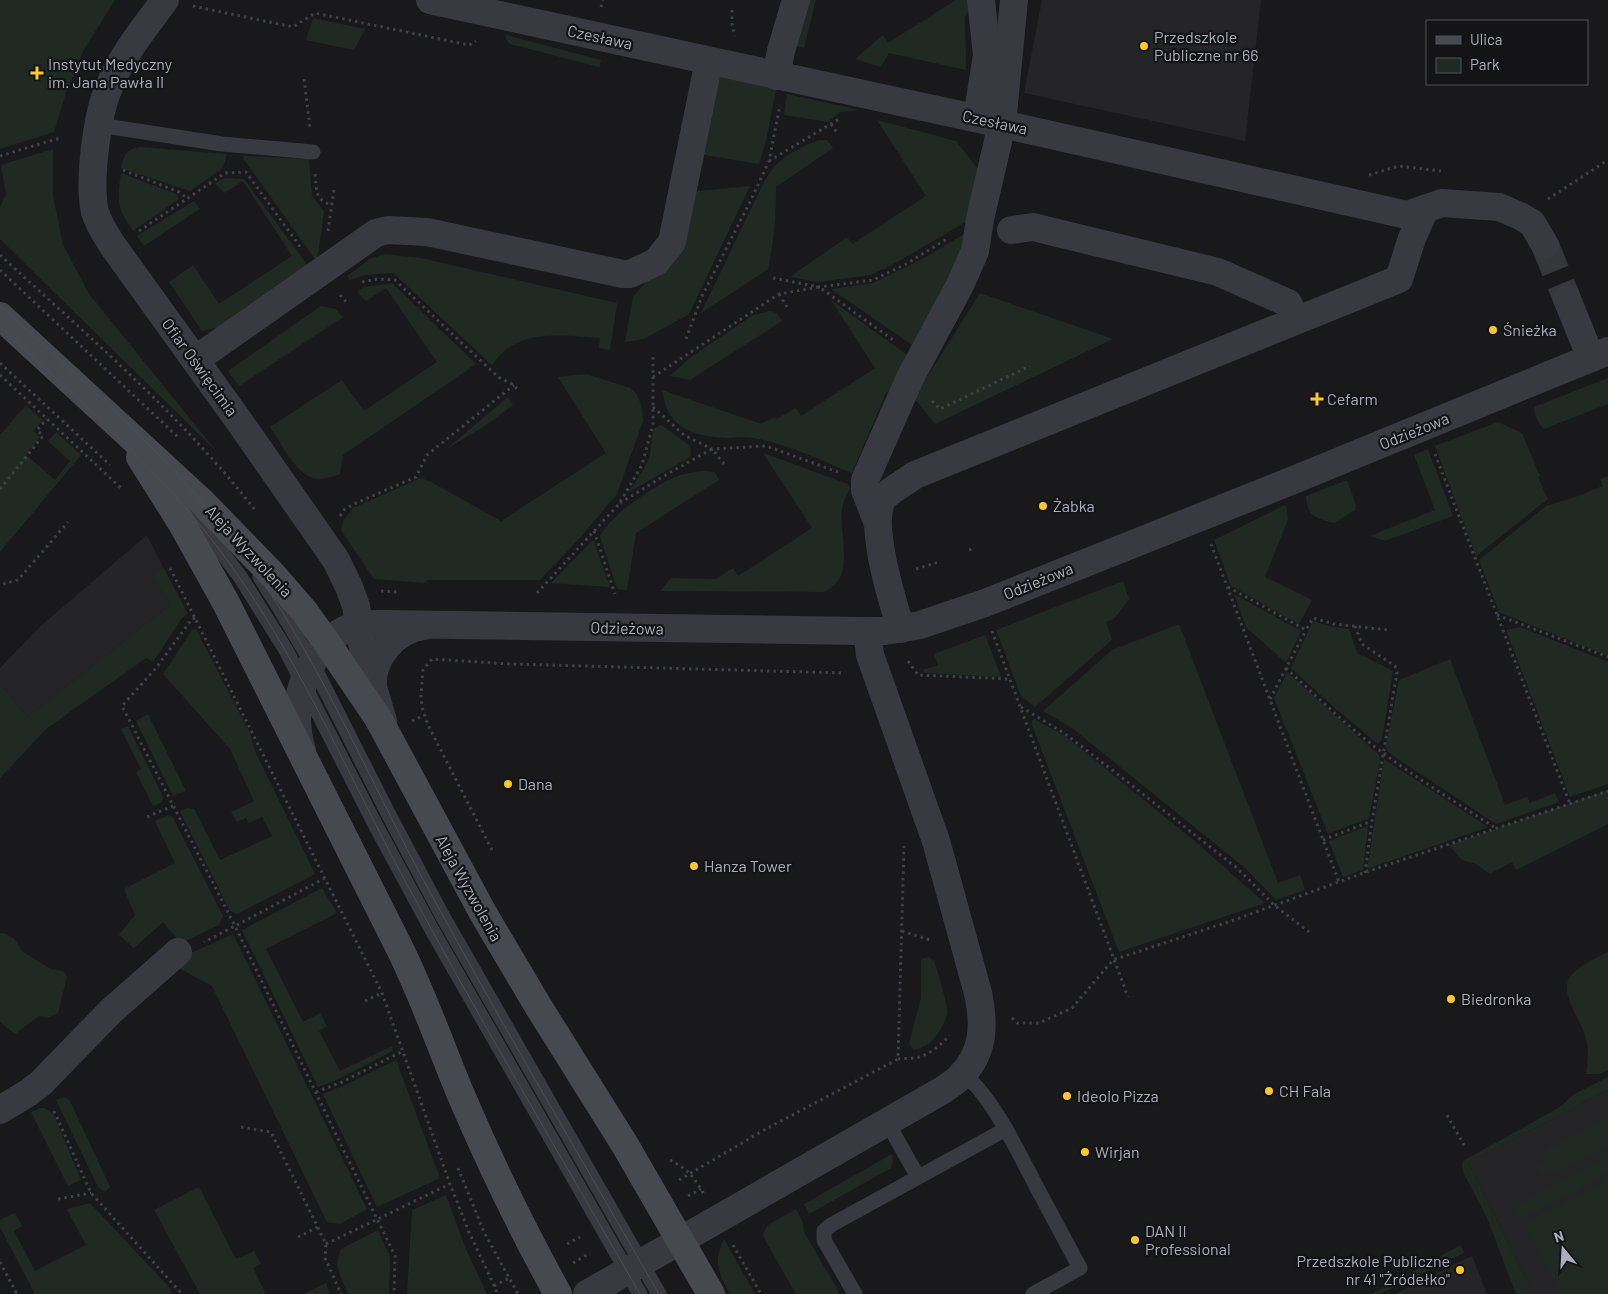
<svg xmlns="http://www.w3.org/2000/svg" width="1608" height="1294" font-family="Barlow,sans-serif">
<rect width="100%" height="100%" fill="#19191b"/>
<!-- built -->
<g fill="#252528">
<polygon points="1042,0 1261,0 1245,141 1024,93"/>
<polygon points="147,535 163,567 150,576 171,604 27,717 0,683 0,668 43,624"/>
<polygon points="1608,1090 1608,1294 1534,1294 1468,1163"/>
<polygon points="1472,1256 1487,1294 1395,1294 1455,1264"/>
</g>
<!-- green -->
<g fill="#202a22">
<polygon points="0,0 115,0 83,51 65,96 54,132 0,149"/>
<polygon points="808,0 816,0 804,48 796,46"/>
<polygon points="956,0 969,0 968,12 965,16 966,70 889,53 881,67 855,59 883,35 888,43"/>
<polygon points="313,18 365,29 354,50 306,40"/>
<polygon points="506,35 601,60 599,67 510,44 506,39"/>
<polygon points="714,76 776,89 766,141 759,164 699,154"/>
<polygon points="787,94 859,110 840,112 828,122 784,115"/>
<polygon points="877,120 956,141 978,169 971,219 892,265 871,275 818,282 790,277 847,237 852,244 926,196"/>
<path d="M819,140H827L833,148L776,187C776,216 774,241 768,269L701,313L761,188C765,180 770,171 776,165C787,154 805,145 819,140Z"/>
<path d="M140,147L227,154L223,168L190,191L121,168C124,155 126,149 140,147Z"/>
<polygon points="53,149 53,196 63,245 89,294 217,452 0,239 0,207 6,194 1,165"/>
<polygon points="244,156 309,159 312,196 324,211 317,262 243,158"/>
<path d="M121,173L176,194L179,199L133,231C117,208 117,201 121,173Z"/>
<polygon points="225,178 244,179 311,270 227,325 202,331 169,282 193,265 219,304 292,256 243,181 224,193 215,183"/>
<polygon points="750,186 689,314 644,339 625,342 633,297 656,270 688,192"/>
<polygon points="194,201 200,209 144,246 137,236"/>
<polygon points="969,231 961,254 915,347 831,289 873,283 928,256"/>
<path d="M384,254L421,258L617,303L610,350L599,348L600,338C572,336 532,330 508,348C502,352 497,359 492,365L393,273L366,275L350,280L347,276L370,259Z"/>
<path d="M392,283L476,364L343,455L340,474C332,477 322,480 313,478C296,474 280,441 270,427L342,380L364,411L437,362L386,288L366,301L357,292L363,287Z"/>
<polygon points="980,293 1113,339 935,424 914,398"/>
<path d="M831,300L910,357L895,386L886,393L852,473C822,461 789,445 758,439C747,436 737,438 727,438C706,437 680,433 669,413C665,406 664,398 662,390L761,424L775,417L777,419L795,408L801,416L875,368Z"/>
<polygon points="321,306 336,309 343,317 239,386 228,371"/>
<polygon points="770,311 777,313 782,321 690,380 670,376 691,357 753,315"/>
<polygon points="586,374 630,388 636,393 641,404 643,421 617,494 579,539 540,580 427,580 426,583 374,579 341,530 343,521 353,508 421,478 431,482 501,521 606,453 558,377"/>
<path d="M1608,378V404L1544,429C1538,422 1534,416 1534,407Z"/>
<polygon points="508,397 513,405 483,427 445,450"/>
<polygon points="26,405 43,420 33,431 40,437 26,455 55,480 70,461 48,441 56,432 81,455 0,552 0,435"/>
<polygon points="1498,422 1522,433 1540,476 1538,477 1548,499 1476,556 1435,446"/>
<polygon points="661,425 689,445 691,450 690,457 629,492 645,467 650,456 653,429"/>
<polygon points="1428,449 1453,516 1385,541 1370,536 1435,510 1414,455"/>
<path d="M763,453L848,484L850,489C847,494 844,499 843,504C836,532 859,577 824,592L660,591L671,578L716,579L733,568L738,576L812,528Z"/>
<path d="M704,471L715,472L719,480L636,533L627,590L617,589L600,536C611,515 648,490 669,480C680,474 692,472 704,471Z"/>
<polygon points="1608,476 1608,656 1499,612 1479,560 1546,506 1578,496 1603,486 1600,479"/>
<path d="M1347,480L1356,505L1355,510L1334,523C1316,518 1307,517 1306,496Z"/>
<polygon points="1285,505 1287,508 1288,519 1265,577 1312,600 1299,624 1231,586 1214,540"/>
<polygon points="594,539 598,554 610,587 551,583"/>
<polygon points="163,567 188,614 182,618 153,662 146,658 46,729 0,778 0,683 27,717 171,604 150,576"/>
<polygon points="1123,581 1129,599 1115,618 1106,622 1112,640 1035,707 1021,696 996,630"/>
<polygon points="1234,594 1301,631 1286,663 1246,627"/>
<polygon points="1313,621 1333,627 1349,629 1357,653 1393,671 1382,739 1378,744 1329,703 1291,668"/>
<polygon points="1179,624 1278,883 1300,875 1305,890 1276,900 1245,868 1072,728 1043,711 1112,650"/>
<polygon points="1520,627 1608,662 1608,784 1570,797 1506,630"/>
<polygon points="196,629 250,733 255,751 315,874 237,914 230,911 180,811 187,808 194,809 220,860 272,836 262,817 249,823 246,818 237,822 231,812 254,801 230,749 163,674 192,630"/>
<polygon points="985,635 1001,677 924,673 923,670 938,665 934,654"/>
<polygon points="1450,659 1505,805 1527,797 1530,803 1555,793 1559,802 1496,824 1395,757 1386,750 1386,744 1399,680"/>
<polygon points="1287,672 1379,755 1380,761 1369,818 1328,834 1274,698"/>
<polygon points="148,714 186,791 173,796 136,721"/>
<polygon points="1034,719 1065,736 1192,839 1265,903 1119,952 1031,722"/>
<polygon points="128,726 163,797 162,802 153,806 136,772 141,769 121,729"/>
<polygon points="1384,759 1488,827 1367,869"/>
<polygon points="1608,790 1608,824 1516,870 1512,862 1490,874 1476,864 1462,860 1449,845"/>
<polygon points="169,815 173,818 223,916 219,925 181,943 163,922 134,948 119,935 135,915 124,889 175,863 155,821"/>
<polygon points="1368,826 1363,870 1343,877 1329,841"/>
<polygon points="322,888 337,913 266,949 303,1022 320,1013 327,1026 319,1031 340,1071 392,1046 393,1051 336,1080 318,1087 242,930"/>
<polygon points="0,933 6,934 14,939 23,952 51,969 62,971 65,973 67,977 58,1013 47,1018 39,1016 15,1034 0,1022"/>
<polygon points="233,934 367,1209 340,1224 327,1222 212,986 173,965 182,957"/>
<path d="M1608,952V1070L1600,1074H1586C1588,1061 1589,1048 1585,1035C1581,1021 1562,996 1568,981C1574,967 1595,959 1608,952Z"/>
<path d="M929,957L934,961L936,967C939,977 948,1004 947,1013C944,1029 931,1047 914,1050L909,1044L921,998V961L922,959Z"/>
<polygon points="396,1060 440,1178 377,1207 323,1094 343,1086"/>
<polygon points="1608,1077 1608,1090 1468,1163 1534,1294 1516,1294 1487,1218 1463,1172 1462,1165 1463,1161 1560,1107 1574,1094"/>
<polygon points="64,1097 70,1101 110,1187 105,1192 98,1187 56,1100"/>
<polygon points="40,1108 45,1108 53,1113 81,1180 68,1186 31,1112"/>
<polygon points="1608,1117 1608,1145 1554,1175 1551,1170 1540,1176 1536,1168 1546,1162 1541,1153"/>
<polygon points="892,1154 893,1161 891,1168 809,1214 804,1204"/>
<polygon points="1608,1156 1608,1173 1520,1219 1514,1207"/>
<polygon points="1608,1180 1608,1294 1561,1294 1524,1223"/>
<polygon points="199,1187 236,1259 254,1251 261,1264 253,1268 266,1294 200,1294 154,1210"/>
<polygon points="446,1195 465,1247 487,1294 407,1294 412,1210"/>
<polygon points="90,1203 169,1287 172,1294 35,1294 0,1227 0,1220 15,1213 22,1226 14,1231 35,1271 86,1245 67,1209"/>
<polygon points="796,1209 803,1223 804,1232 840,1294 796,1294 765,1240 763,1234 768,1225"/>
<path d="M378,1230L390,1257L389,1294H348C341,1276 333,1268 341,1249Z"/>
<path d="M724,1239L755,1294H730C718,1273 713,1262 724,1239Z"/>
<polygon points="1461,1245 1464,1253 1380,1294 1371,1294"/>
<polygon points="326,1283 330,1294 304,1294"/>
</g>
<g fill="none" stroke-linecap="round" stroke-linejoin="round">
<!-- street-tunnel -->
<polyline stroke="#36373b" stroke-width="28" stroke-dasharray="28 14" stroke-linecap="butt" points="1545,245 1567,299"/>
<!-- path -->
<g stroke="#3f4148" stroke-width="3" stroke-dasharray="2.5 4" stroke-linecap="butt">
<polyline points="193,6 293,27 315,13 469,45 476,41"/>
<polyline points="601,7 603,0"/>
<polyline points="732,10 732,25 735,36"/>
<polyline points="304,79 310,128"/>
<polyline points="831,124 838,134"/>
<polyline points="0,156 60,138"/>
<polyline points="769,161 839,119"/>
<polyline points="123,170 179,192 187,198"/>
<path d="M315,174C317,190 314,199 331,205"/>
<polyline points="1369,175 1399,166 1441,171"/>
<polyline points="1548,199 1608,160"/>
<polyline points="139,231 225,173 246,172 301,248"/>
<polyline points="328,231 334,190"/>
<path d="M0,255C88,336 181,415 255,510"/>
<polyline points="0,270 178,437"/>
<polyline points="773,278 819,287 873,280 906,264 947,239"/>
<polyline points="362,282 377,279 395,280 498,377 514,385 519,392"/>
<polyline points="779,294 787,307"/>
<polyline points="340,295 346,302"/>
<polyline points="686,339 702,296 752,198 769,161 780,105"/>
<polyline points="0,363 110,465"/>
<polyline points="0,375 122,489"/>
<polyline points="653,377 779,294 819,287 896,342"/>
<polyline points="932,401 940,409 1030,366"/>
<polyline points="653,407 684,435 712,449 766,446 838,472"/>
<polyline points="1435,454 1570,804"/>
<polyline points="0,489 43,436 37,430 47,419"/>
<polyline points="620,503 669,473 712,449 725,465"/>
<polyline points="340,516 345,509 356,503 416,477 427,455 514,385"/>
<polyline points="594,531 615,594"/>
<polyline points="1211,544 1339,882"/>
<polyline points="969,550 972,549"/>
<polyline points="170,568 382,993 450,1184 469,1232 498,1294"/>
<polyline points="916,569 939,562"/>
<polyline points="3,584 18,580 68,522"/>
<polyline points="1228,587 1306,630 1313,618 1334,624 1388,630"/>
<polyline points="381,591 397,592"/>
<polyline points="537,593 619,504 642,465 653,424 653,356"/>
<polyline points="1497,615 1608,657"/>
<polyline points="195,618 192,619 156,668 122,706 235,926 204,942"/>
<polyline points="1355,626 1362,644 1395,666 1397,672 1372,821 1365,873"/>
<polyline points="992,631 1128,997"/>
<polyline points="908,661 918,675 1010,679"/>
<path d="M1286,668C1316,696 1346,725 1379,750C1416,778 1457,803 1497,829"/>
<polyline points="1270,699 1306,630"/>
<polyline points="1021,707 1064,733 1116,773 1237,868 1274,905 1309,932"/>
<polyline points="412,721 424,715"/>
<polyline points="147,817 173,806"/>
<polyline points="1323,840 1372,821"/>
<polyline points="492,850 428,725 422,707 421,696 423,670 432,659 510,664 845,673"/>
<polyline points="325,878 235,926 395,1256 394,1294"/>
<polyline points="902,931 933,941"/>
<polyline points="365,1001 382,993"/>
<polyline points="1012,1018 1017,1023 1039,1023 1072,1008 1113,960 1234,920 1366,872 1608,791"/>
<path d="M898,1059C904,1058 912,1059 919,1057C930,1054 943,1044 949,1035"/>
<polyline points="316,1092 342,1082 403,1051"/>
<polyline points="54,1111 91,1193 182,1294"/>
<polyline points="1447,1115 1465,1147"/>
<polyline points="241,1127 271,1132 326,1244 325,1258 341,1294"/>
<path d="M670,1160C689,1170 693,1176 704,1194"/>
<polyline points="458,1168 484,1232 518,1294"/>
<polyline points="679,1180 764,1130 898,1059 904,846"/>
<polyline points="688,1196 701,1189"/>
<polyline points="58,1199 91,1193"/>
<polyline points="298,1237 318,1227"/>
<polyline points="326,1244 450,1184"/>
<polyline points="567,1244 580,1237"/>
<polyline points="733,1245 761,1294"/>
<polyline points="0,1262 17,1294"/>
<polyline points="573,1263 590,1253"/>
<polyline points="494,1286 509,1278"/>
</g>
<!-- lane -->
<g stroke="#393a41" stroke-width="15">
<polyline points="99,125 222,144 313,152"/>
<polyline points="181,502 211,538 241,578 286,650 376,826 432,930 640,1294"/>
<polyline points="260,577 279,607 312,663 391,819 442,915 659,1294"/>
<path d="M962,1075C987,1086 1022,1159 1035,1184C1050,1212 1065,1240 1080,1268L1033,1294"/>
<polyline points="887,1122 918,1177"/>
<polyline points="855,1294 824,1240 824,1231 831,1225 1006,1129"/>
</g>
<!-- street -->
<g stroke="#393a41" stroke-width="28">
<path d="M165,0C145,27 122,55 109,87C97,114 88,183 95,212C99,225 106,235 113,246L239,421L336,560L349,587L356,606L365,660L383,721"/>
<polyline points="430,0 1002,124 1407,215 1442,203 1499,207 1520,216 1532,223 1545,245"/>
<polyline points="776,76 781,51 796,0"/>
<polyline points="977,118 987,55 981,0"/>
<polyline points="1011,230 1033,227 1218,272 1288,303 1296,320"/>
<polyline points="1567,299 1591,358"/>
<polyline points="195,360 376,233 388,230 427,232 623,274 630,274 656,262 672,242 709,61"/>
<polyline points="877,521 865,490 865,480 910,378 960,285 975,251 980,219 1002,124 1014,0"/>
<path d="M901,629C892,600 868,524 883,498C887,493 908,480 915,475L1399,279L1412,238L1425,209"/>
<path d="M373,687C371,657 395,630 424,626"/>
<path d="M302,750C299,740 297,729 297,719C297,685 317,640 351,627C363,623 374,624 386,624L861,631H885L920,625L985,603L1291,481L1608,351"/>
<polyline points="0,1110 28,1093 41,1083 111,1011 178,952"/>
<path d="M587,1294L943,1090C948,1086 955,1082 959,1078C984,1054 985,1025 978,993L936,841L870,655L867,631"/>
</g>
<!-- secondary -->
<g stroke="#474951" stroke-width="28">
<polyline points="0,316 202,502 271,573 304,611 327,643 378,718 483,913 538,1006 625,1145 711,1294"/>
<path d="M140,457L181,522L225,601L401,951C424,998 441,1047 461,1095C490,1163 522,1229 558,1294"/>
</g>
<!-- tram -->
<g stroke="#4c4e56" stroke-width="1">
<path d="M0,305C84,383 171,457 240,549C313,648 361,762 418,870C495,1013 578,1153 659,1294"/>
<path d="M0,327C78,399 158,468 222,553C296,652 344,767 402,875C478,1017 560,1155 640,1294"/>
</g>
</g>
<!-- markers -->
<g fill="#ffc72d" stroke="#141416" stroke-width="2">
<circle cx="1144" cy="46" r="5"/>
<path d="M34.5 65.5h5v5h5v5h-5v5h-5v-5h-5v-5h5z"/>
<circle cx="1493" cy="330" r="5"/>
<path d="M1314.5 391.5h5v5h5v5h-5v5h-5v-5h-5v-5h5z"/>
<circle cx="1043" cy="506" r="5"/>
<circle cx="508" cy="784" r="5"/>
<circle cx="694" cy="866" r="5"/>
<circle cx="1451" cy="999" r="5"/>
<circle cx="1269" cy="1091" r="5"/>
<circle cx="1067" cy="1096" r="5"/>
<circle cx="1085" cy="1152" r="5"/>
<circle cx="1135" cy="1240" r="5"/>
<circle cx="1460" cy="1270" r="5"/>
</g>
<g text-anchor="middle" stroke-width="4.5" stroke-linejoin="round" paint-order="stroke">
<!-- street labels -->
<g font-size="16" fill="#aaaebc" stroke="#141416">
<text transform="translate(600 37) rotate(12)" y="6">Czesława</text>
<text transform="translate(995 122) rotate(12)" y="6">Czesława</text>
<text transform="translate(200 367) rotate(54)" y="6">Ofiar Oświęcimia</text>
<text transform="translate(1414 431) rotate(-22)" y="6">Odzieżowa</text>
<text transform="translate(249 551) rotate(47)" y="6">Aleja Wyzwolenia</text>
<text transform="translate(1038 581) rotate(-22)" y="6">Odzieżowa</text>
<text transform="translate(627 628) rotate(1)" y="6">Odzieżowa</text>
<text transform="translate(469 888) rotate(61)" y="6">Aleja Wyzwolenia</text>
</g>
<!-- poi labels -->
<g font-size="16" fill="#aaaebc" stroke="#141416" text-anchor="start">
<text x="1154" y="43">Przedszkole<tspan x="1154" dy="18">Publiczne nr 66</tspan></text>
<text x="48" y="70">Instytut Medyczny<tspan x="48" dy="18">im. Jana Pawła II</tspan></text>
<text x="1503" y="336">Śnieżka</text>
<text x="1327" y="405">Cefarm</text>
<text x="1053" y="512">Żabka</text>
<text x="518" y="790">Dana</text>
<text x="704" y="872">Hanza Tower</text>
<text x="1461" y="1005">Biedronka</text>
<text x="1279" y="1097">CH Fala</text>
<text x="1077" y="1102">Ideolo Pizza</text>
<text x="1095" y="1158">Wirjan</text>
<text x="1145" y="1237">DAN II<tspan x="1145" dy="18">Professional</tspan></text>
<text x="1450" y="1267" text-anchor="end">Przedszkole Publiczne<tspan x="1450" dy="18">nr 41 "Źródełko"</tspan></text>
</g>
</g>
<!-- legend -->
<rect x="1426" y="20" width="162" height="65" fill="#141416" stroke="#505258"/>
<rect x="1436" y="36" width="25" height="8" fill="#474951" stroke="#505258"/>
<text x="1470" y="45" font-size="15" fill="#aaaebc">Ulica</text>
<rect x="1436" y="58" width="25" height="15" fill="#202a22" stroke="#505258"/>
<text x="1470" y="70" font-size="15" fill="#aaaebc">Park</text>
<!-- north arrow -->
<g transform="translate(1563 1249) rotate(342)" stroke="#141416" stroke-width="4" paint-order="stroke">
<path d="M0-4L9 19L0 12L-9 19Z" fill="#aaaebc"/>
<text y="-8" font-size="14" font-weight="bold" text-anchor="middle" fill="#aaaebc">N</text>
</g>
</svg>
